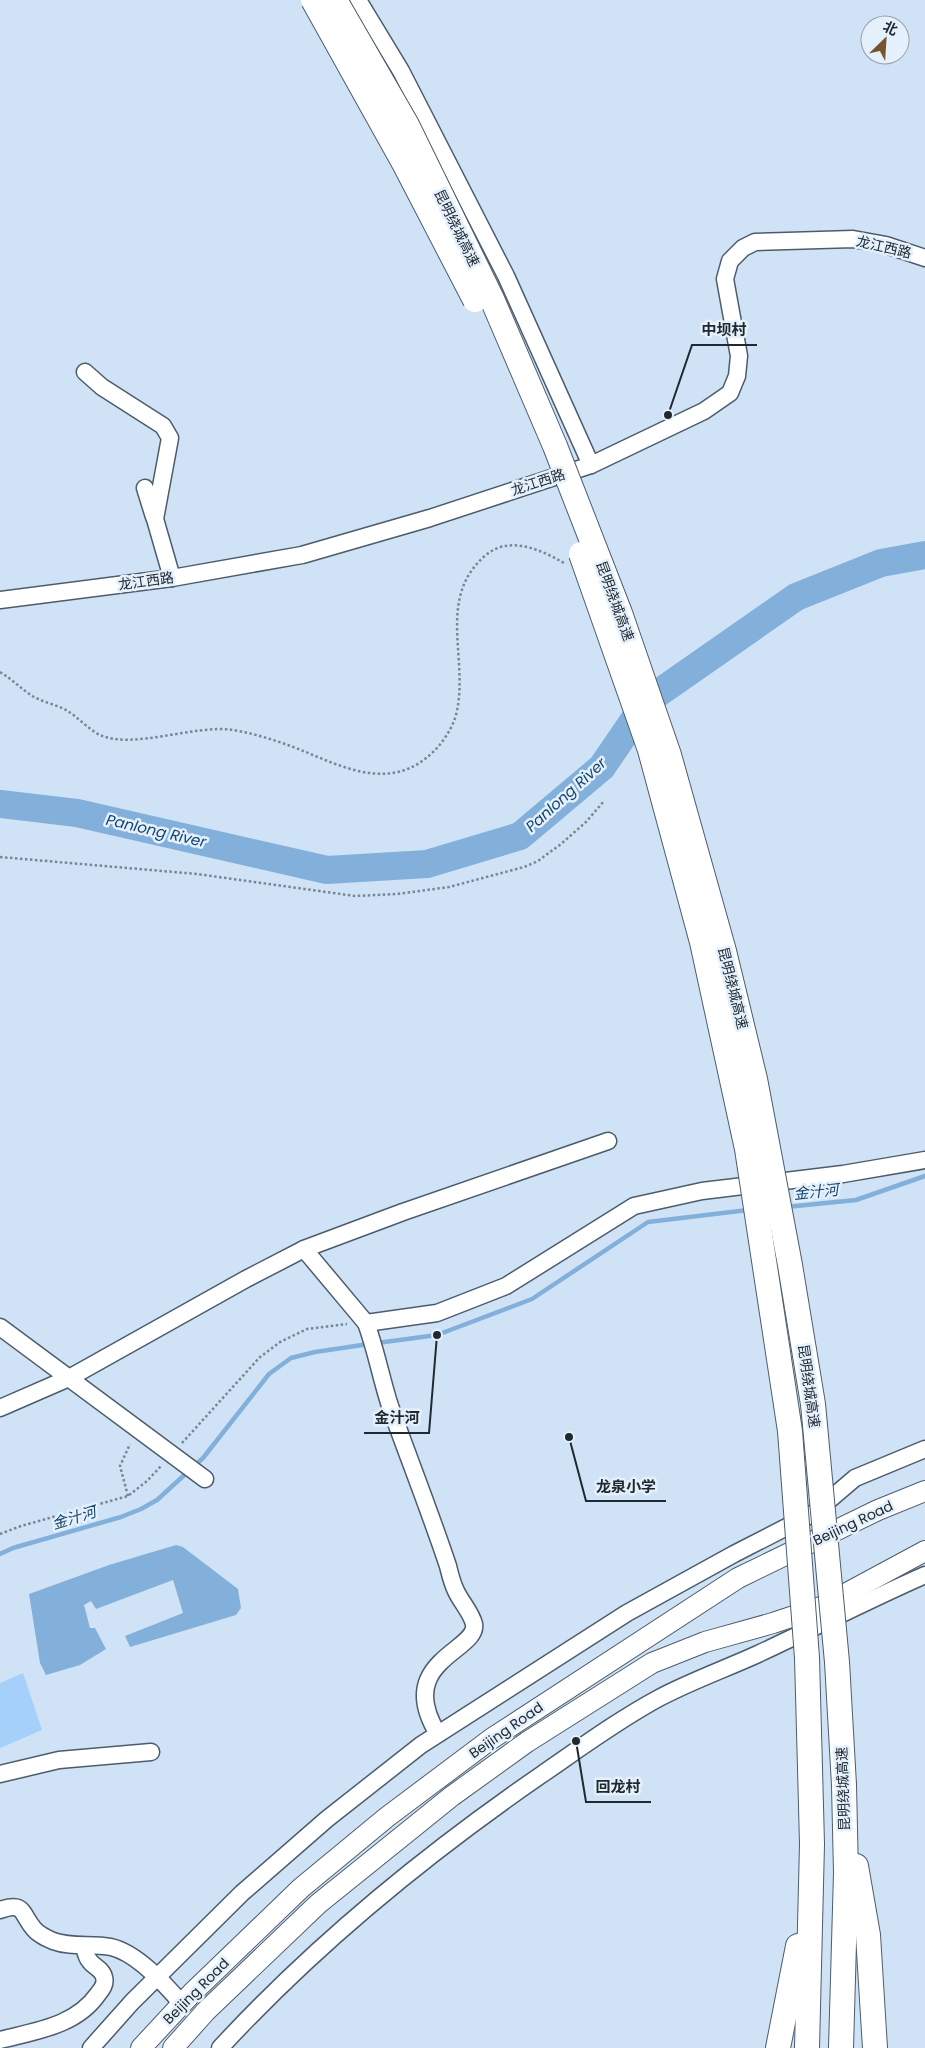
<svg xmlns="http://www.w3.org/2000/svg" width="925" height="2048" font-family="Poppins,'Noto Sans SC',sans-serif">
<rect width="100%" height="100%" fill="#d0e3f6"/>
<!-- green -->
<polygon fill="#a4d0fa" points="23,1673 42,1730 0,1748 0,1683"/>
<!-- water -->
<polygon fill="#83b0db" points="176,1545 183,1547 238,1589 241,1608 236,1615 130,1647 125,1636 183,1613 173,1580 96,1609 91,1601 84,1605 90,1628 95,1628 106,1649 80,1665 46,1675 40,1663 29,1594 109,1565"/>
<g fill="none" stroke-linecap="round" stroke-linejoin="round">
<!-- stream -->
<g stroke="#83b0db" stroke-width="4.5">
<polyline points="786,1207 856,1200 925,1176"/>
<polyline points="377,1343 437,1335 532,1299 648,1222 748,1210"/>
<polyline points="0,1554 13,1548 121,1517 141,1509 157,1500 203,1458 269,1374 291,1358 315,1352 369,1344"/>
</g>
<!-- river -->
<polyline stroke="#83b0db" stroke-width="28" points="0,804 77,813 327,870 427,864 520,836 602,767 647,701 796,597 881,563 925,555"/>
<!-- minor casing -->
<g stroke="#4c5c6d" stroke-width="19">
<g id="minor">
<polyline points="358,0 401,71 506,276 591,465"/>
<polyline points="85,372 102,387 163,426 170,438 155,519 172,578"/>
<polyline points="145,488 154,517"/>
<polyline points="0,600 172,578 302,555 430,518 591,465 704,411 730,393 737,376 739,356 725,279 730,261 743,248 755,242 853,239 886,245 925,258"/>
<polyline points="304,1249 366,1323 437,1313 506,1286 634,1206 702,1191 843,1174 925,1160"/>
<path d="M366,1323C376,1350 381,1378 390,1406C409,1459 430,1512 448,1566C450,1574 452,1583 456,1591C461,1602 471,1612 474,1624C479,1651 393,1661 438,1734"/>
<polyline points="0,1327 205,1479"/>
<polyline points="0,1408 69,1378 246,1279 304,1249 403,1212 608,1141"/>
<polyline points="0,1774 59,1760 151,1752"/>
<path d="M0,1910C25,1901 21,1914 34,1929C39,1935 46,1938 53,1941C72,1948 92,1943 111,1947C137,1953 165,1984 182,2004"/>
<path d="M0,2040C35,2031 76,2026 98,1994C102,1989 106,1984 104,1977C102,1968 93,1967 89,1960C86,1957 85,1950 84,1946"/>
<polyline points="91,2048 132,2002 242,1893 327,1819 421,1745 627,1613 734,1554 814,1513 855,1478 925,1449"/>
<path d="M220,2048C315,1945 425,1855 541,1775C579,1749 618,1720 659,1698C691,1681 725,1669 758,1654C814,1628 868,1600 925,1575"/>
</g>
</g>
<!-- major casing -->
<g stroke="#4c5c6d" stroke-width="22">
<g id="major">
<polyline points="141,2048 192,1993 301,1888 387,1817 491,1739 738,1578 878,1510 925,1491"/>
<polyline points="173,2048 206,2011 318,1904 452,1796 527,1742 652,1663 705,1642 773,1623 821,1607 925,1551"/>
</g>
</g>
<!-- highway casing -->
<g stroke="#4c5c6d" stroke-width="26">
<g id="highway">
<polyline points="856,1866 868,1935 875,2048"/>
<polyline points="778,2048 798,1946"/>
<polyline points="807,2048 812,1844 810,1768"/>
<polyline points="841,2048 846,1873 844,1785"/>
</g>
</g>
<!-- path -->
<g stroke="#788693" stroke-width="2.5" stroke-dasharray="2.5 2.5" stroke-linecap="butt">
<path d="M0,672C12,679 20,688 31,695C41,702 55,704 66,710C78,717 88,729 100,735C134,750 194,724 233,730C251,733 268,738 285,744C326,758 373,789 416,765C435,754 450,735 456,715C470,660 435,598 486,555C510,535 541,550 564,563"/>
<polyline points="0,857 197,874 355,896 397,894 449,887 524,867 538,861 561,844 586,822 604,801"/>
<polyline points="182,1443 260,1357 280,1342 307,1329 347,1324"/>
<polyline points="128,1496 120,1466 130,1444"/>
<polyline points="0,1534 21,1526 128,1496 147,1481 161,1466"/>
</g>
<!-- minor -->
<use href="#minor" stroke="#fff" stroke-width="16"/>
<!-- major -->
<use href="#major" stroke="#fff" stroke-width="20"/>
<!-- highway -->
<use href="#highway" stroke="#fff" stroke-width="24"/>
<!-- highway-bridge casing -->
<g stroke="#4c5c6d" stroke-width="26" stroke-linecap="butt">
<g id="highway-bridge">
<polyline points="313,0 405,165 475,300"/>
<polyline points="335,0 407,125 492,299 555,446 620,613 669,755 724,951 755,1079 790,1265 813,1404 837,1662 844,1785"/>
<polyline points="581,554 650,750 702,942 747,1149 790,1431 807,1658 810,1768"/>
</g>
</g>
<!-- highway-bridge -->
<use href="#highway-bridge" stroke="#fff" stroke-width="24"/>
</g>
<g text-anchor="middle" stroke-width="5" stroke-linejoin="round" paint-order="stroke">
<!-- street labels -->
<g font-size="14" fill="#212930" stroke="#e4f0fb">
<text transform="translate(457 228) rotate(64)" y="5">昆明绕城高速</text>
<text transform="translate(884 247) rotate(13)" y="5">龙江西路</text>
<text transform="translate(538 482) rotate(-18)" y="5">龙江西路</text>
<text transform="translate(146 581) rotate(-8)" y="5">龙江西路</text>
<text transform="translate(615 601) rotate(70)" y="5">昆明绕城高速</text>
<text transform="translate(733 988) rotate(76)" y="5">昆明绕城高速</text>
<text transform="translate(809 1386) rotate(82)" y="5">昆明绕城高速</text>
<text transform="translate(853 1523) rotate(-25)" y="5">Beijing Road</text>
<text transform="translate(506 1730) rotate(-35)" y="5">Beijing Road</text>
<text transform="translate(843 1789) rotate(-92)" y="5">昆明绕城高速</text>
<text transform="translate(196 1991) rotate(-45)" y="5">Beijing Road</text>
</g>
<!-- water labels -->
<g font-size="15" font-style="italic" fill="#13446d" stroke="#e4f0fb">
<text transform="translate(566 795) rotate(-42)" y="5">Panlong River</text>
<text transform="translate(156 831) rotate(13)" y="5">Panlong River</text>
<text transform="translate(816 1192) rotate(-6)" y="5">金汁河</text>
<text transform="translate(74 1518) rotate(-17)" y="5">金汁河</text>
</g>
</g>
<!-- callouts -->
<path fill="none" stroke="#212930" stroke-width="2" d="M668 415L692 345H757M437 1335L429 1433H364M569 1437L586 1501H666M576 1741L586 1802H651"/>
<g fill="#212930" stroke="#e4f0fb" stroke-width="2">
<circle cx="668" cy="415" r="5"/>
<circle cx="437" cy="1335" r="5"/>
<circle cx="569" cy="1437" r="5"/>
<circle cx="576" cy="1741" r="5"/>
</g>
<g font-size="15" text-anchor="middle" font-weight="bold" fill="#212930" stroke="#e4f0fb" stroke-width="5" stroke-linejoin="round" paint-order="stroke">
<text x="724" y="335">中坝村</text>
<text x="397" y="1423">金汁河</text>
<text x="626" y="1492">龙泉小学</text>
<text x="618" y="1792">回龙村</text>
</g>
<!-- north arrow -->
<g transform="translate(885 40) rotate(25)"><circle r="24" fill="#e4f0fb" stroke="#96a0aa"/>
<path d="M0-4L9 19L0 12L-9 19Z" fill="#76552c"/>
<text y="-8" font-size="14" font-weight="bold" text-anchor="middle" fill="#212930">北</text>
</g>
</svg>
